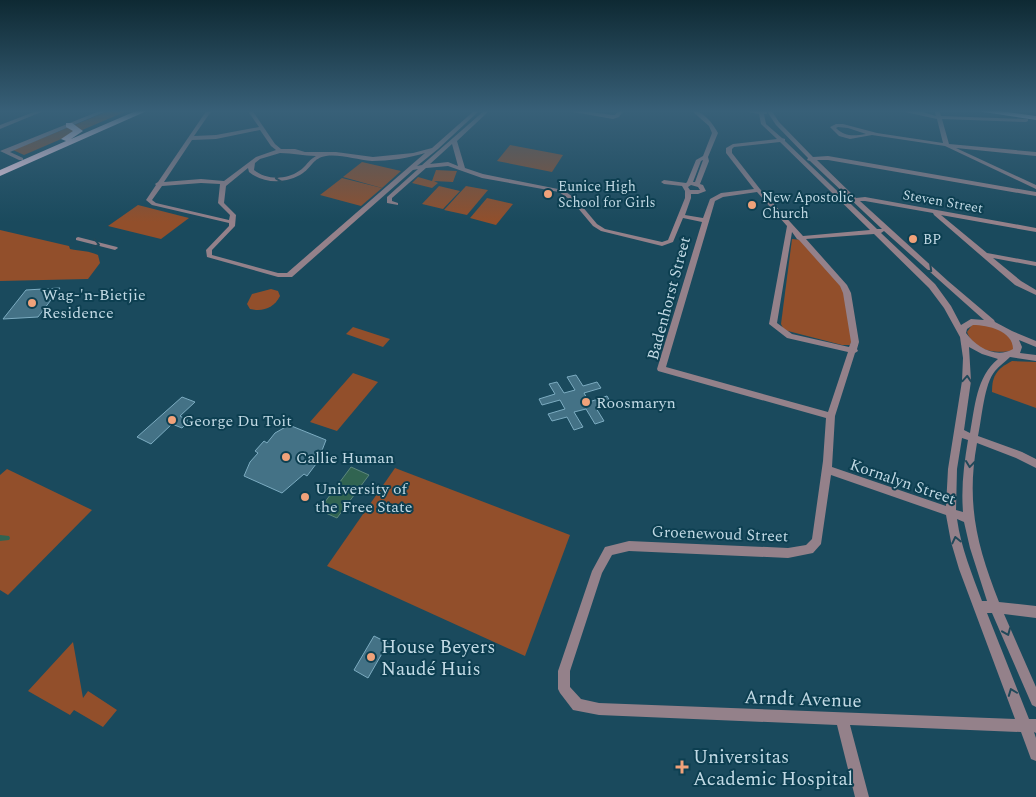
<svg xmlns="http://www.w3.org/2000/svg" width="1036" height="797" font-family="Spectral,serif">
<rect width="100%" height="100%" fill="#1a4a5d"/>
<!-- green -->
<g fill="#924f2b">
<polygon points="111,110 129,110 24,155 13,150"/>
<polygon points="510,145 563,155 552,172 497,161"/>
<polygon points="362,162 401,171 382,188 343,177"/>
<polygon points="436,170 457,171 453,182 434,181 438,183 432,188 412,183 418,177 432,181"/>
<polygon points="342,178 382,188 361,206 320,195"/>
<polygon points="439,186 460,191 443,209 422,204"/>
<polygon points="466,186 488,190 467,215 444,210"/>
<polygon points="487,198 513,204 496,225 470,218"/>
<polygon points="138,205 189,218 161,239 108,226"/>
<path d="M0,230L69,246L70,249C80,251 90,251 98,255L100,263L88,279L0,281Z"/>
<polygon points="792,239 802,240 845,291 852,340 850,345 842,345 784,330 781,324"/>
<path d="M271,289L278,291L280,296C274,308 263,312 250,309L247,304L252,294Z"/>
<path d="M988,324L1011,336L1016,350C998,354 975,353 967,332L972,325Z"/>
<polygon points="353,327 390,339 383,347 346,334"/>
<path d="M1012,361L1036,362V408L992,392C992,375 997,369 1012,361Z"/>
<polygon points="353,373 378,382 337,431 310,422"/>
<polygon points="395,468 570,535 525,656 327,566"/>
<polygon points="7,469 92,510 8,595 0,590 0,475"/>
<polygon points="73,642 83,698 88,691 117,710 103,727 74,710 70,715 28,691"/>
</g>
<!-- water -->
<polygon fill="#316451" stroke="#5c877d" points="351,467 369,475 337,518 319,510"/>
<g fill="none" stroke-linecap="round" stroke-linejoin="round">
<!-- canal -->
<polygon fill="#316451" fill-rule="evenodd" points="0,535 9,536 10,538 9,540 0,541"/>
</g>
<!-- building -->
<g fill="#447286" stroke="#7cacc1">
<polygon points="60,288 38,317 3,319 26,290"/>
<polygon points="576,375 583,386 597,382 601,388 584,393 589,402 607,396 611,403 596,408 604,421 595,424 586,409 574,412 583,427 574,430 567,417 552,421 548,414 565,409 560,400 542,405 539,399 555,394 549,384 557,382 564,393 575,390 567,377"/>
<polygon points="182,397 195,402 180,416 189,421 182,428 172,424 151,444 137,437"/>
<polygon points="289,425 326,440 321,453 313,463 316,464 307,476 304,474 282,493 244,476 250,462 258,453 255,451 264,441 267,443 275,433"/>
<polygon points="374,636 388,643 368,678 354,670"/>
</g>
<g fill="none" stroke-linecap="round" stroke-linejoin="round">
<!-- minor -->
<g fill="#94818a" fill-rule="evenodd">
<polygon points="39,110 46,110 0,129 0,125"/>
<polygon points="102,110 109,110 10,152 23,158 23,160 19,160 0,151"/>
<path d="M207,110H212L194,136L216,135L259,127L247,110H252L275,144L281,149H295L305,152H336L373,157L413,153L432,148L475,110H480L438,149L417,166L422,165L485,110H490L457,141L465,168L483,174L563,190L576,199L597,224L605,229L662,242L668,240L685,198V191L682,186L664,184L661,182L664,180L686,183L687,182L696,160L703,156L712,133L709,126L691,110C702,110 713,123 718,133L708,157L709,161L700,184L703,185L706,191L698,194H691V198L685,215L703,218L710,199L721,193L754,189L726,153V148L733,144L777,139L761,124L759,114L738,110H763L767,112V114H764L766,124L782,138L785,139V141L877,229H882L810,161L807,160L808,158L776,125L766,110H771L779,122L813,157L828,156L1036,192V196L828,160H817L856,198L865,197L1036,228V232L941,215L987,253L1036,262V266L993,258L1021,281L1036,290V295L1015,285L934,215L933,213L865,201H860L948,281L994,320L995,322L1012,331L1036,341V347L1019,340L1022,347L1020,353L1036,355V361L1010,357C1005,362 1000,365 995,371C984,384 982,418 978,436L1022,452L1036,459V468L1016,458L977,443C966,504 977,546 999,602L1036,606V618L1004,614L1036,687V707L1032,705L992,613H987L1029,719H1036V733L1034,732L1036,738V761L1031,759L1021,732L850,725L869,797H855L837,725L599,715L573,710L560,693L558,689V671L592,571L605,547L629,541L788,548L806,545L812,539L823,461L826,418L658,371L657,369L702,222L683,218L673,242L662,246L601,231L593,226L572,201L559,192L482,178L448,166L426,168L392,198V201L398,203V205L387,203V197L418,169L413,170L292,277H278L207,257L206,250L229,226V223L152,205L146,200L156,185L155,184L158,182ZM260,130L271,146L276,150L256,157L224,181L201,179L164,182L192,140L216,139ZM780,142L870,230L803,236L760,189L732,153V149L734,147ZM452,144L458,166L448,162L430,164ZM280,153C293,153 304,156 316,156C307,161 307,166 299,171C286,180 266,180 254,170L255,163L260,159ZM425,153L287,273H278L212,255V250L235,226L236,215L224,203L226,186L248,168L249,172C264,184 287,184 303,173C312,167 313,158 326,156C341,154 357,160 372,161C388,161 410,158 425,153ZM703,160L695,182H693L701,161ZM201,183L220,184L218,203L230,215L229,220L156,203L152,200L162,186ZM691,185L698,187L700,190H690L688,187ZM757,192L787,226L769,324L787,338L848,352L828,412L666,367L715,201L723,197ZM884,231L984,320L971,319L961,325L951,306L935,284L881,233ZM792,232L797,239L799,240L840,286L843,293L851,342L849,347L792,334L777,323ZM874,234L929,288L944,308L960,337L963,358L962,381L948,469L946,506L832,467L835,416L855,353L858,351L857,349L859,342L851,293L847,285L806,239ZM973,325C988,325 1013,331 1013,349C996,359 976,347 966,333L967,329ZM969,347L982,354L998,359C976,377 975,407 970,433L964,430L971,381ZM962,438L968,440C964,464 961,487 963,512L956,510L957,469ZM831,475L946,515L951,542L959,569L1015,719L599,703L581,699L570,687V671L602,573L612,555L629,551L788,558L813,553L821,544ZM957,519L964,522L970,548L987,601H982C972,574 961,548 957,519Z"/>
<polygon points="562,110 575,110 613,115 615,115 619,110 624,110 619,117 613,119"/>
<path d="M896,110H916L936,116L934,110H939L941,116L1028,119V121L1026,122L942,119L949,144L1036,152V156L956,148L1036,185V189L945,146L872,135L850,139L839,136L830,127L836,124H843L877,133L943,143L937,119ZM838,127L848,128L866,134C854,136 845,137 836,128Z"/>
<polygon points="78,237 117,247 118,248 115,250 76,240 76,238"/>
</g>
<!-- highway -->
<g fill="#fbd6e8" fill-rule="evenodd">
<polygon points="138,110 149,110 0,176 0,170 66,141 61,139 73,131 66,127 66,123 72,123 83,131 71,139"/>
<polygon points="971,110 993,110 1036,116 1036,120"/>
</g>
</g>
<!-- one-way arrows -->
<defs><path id="oneway-chevron" d="M-2-3.5L2.5 0L-2 3.5" fill="none" stroke-width="1.6" stroke-linecap="round" stroke-linejoin="round" transform="scale(1.25)"/></defs>
<g stroke="#21495a">
<use href="#oneway-chevron" transform="translate(279 178) rotate(174)"/>
<use href="#oneway-chevron" transform="translate(96 244) rotate(14)"/>
<use href="#oneway-chevron" transform="translate(929 269) rotate(44)"/>
<use href="#oneway-chevron" transform="translate(967 379) rotate(-86)"/>
<use href="#oneway-chevron" transform="translate(970 464) rotate(97)"/>
<use href="#oneway-chevron" transform="translate(956 540) rotate(-103)"/>
<use href="#oneway-chevron" transform="translate(1007 632) rotate(68)"/>
<use href="#oneway-chevron" transform="translate(1012 692) rotate(-111)"/>
</g>
<!-- sky -->
<linearGradient id="sky" x2="0" y2="1"><stop stop-color="#0e2933"/><stop offset="0.5" stop-color="#386078"/><stop offset="1" stop-color="#386078" stop-opacity="0"/></linearGradient>
<rect width="1036" height="222" fill="url(#sky)"/>
<!-- markers -->
<g fill="#f0a27a" stroke="#0d3f51" stroke-width="2">
<circle cx="548" cy="194" r="5"/>
<circle cx="752" cy="205" r="5"/>
<circle cx="913" cy="239" r="5"/>
<circle cx="32" cy="303" r="5"/>
<circle cx="586" cy="402" r="5"/>
<circle cx="172" cy="420" r="5"/>
<circle cx="286" cy="457" r="5"/>
<circle cx="305" cy="497" r="5"/>
<circle cx="371" cy="657" r="5"/>
<path d="M679.5 759.5h5v5h5v5h-5v5h-5v-5h-5v-5h5z"/>
</g>
<g text-anchor="middle" stroke-width="4" stroke-linejoin="round" paint-order="stroke">
<!-- far-poi labels -->
<g font-size="14" fill="#c1d9e4" stroke="#0d3f51" text-anchor="start">
<text x="558" y="191">Eunice High<tspan x="558" dy="16">School for Girls</tspan></text>
<text x="762" y="202">New Apostolic<tspan x="762" dy="16">Church</tspan></text>
<text x="923" y="244">BP</text>
</g>
<!-- far-street labels -->
<g font-size="14" fill="#c1d9e4" stroke="#0d3f51">
<text transform="translate(943 201) rotate(10)" y="5">Steven Street</text>
</g>
<!-- poi labels -->
<g font-size="16" fill="#c1d9e4" stroke="#0d3f51" text-anchor="start">
<text x="42" y="300">Wag-'n-Bietjie<tspan x="42" dy="18">Residence</tspan></text>
<text x="596" y="408">Roosmaryn</text>
<text x="182" y="426">George Du Toit</text>
<text x="296" y="463">Callie Human</text>
<text x="315" y="494">University of<tspan x="315" dy="18">the Free State</tspan></text>
</g>
<!-- street labels -->
<g font-size="16" fill="#c1d9e4" stroke="#0d3f51">
<text transform="translate(668 298) rotate(-75)" y="6">Badenhorst Street</text>
<text transform="translate(903 481) rotate(19)" y="6">Kornalyn Street</text>
<text transform="translate(720 533) rotate(2)" y="6">Groenewoud Street</text>
</g>
<!-- near-poi labels -->
<g font-size="19" fill="#c1d9e4" stroke="#0d3f51" text-anchor="start">
<text x="381" y="653">House Beyers<tspan x="381" dy="22">Naudé Huis</tspan></text>
<text x="693" y="763">Universitas<tspan x="693" dy="22">Academic Hospital</tspan></text>
</g>
<!-- near-street labels -->
<g font-size="19" fill="#c1d9e4" stroke="#0d3f51">
<text transform="translate(803 698) rotate(2)" y="7">Arndt Avenue</text>
</g>
</g>
</svg>
